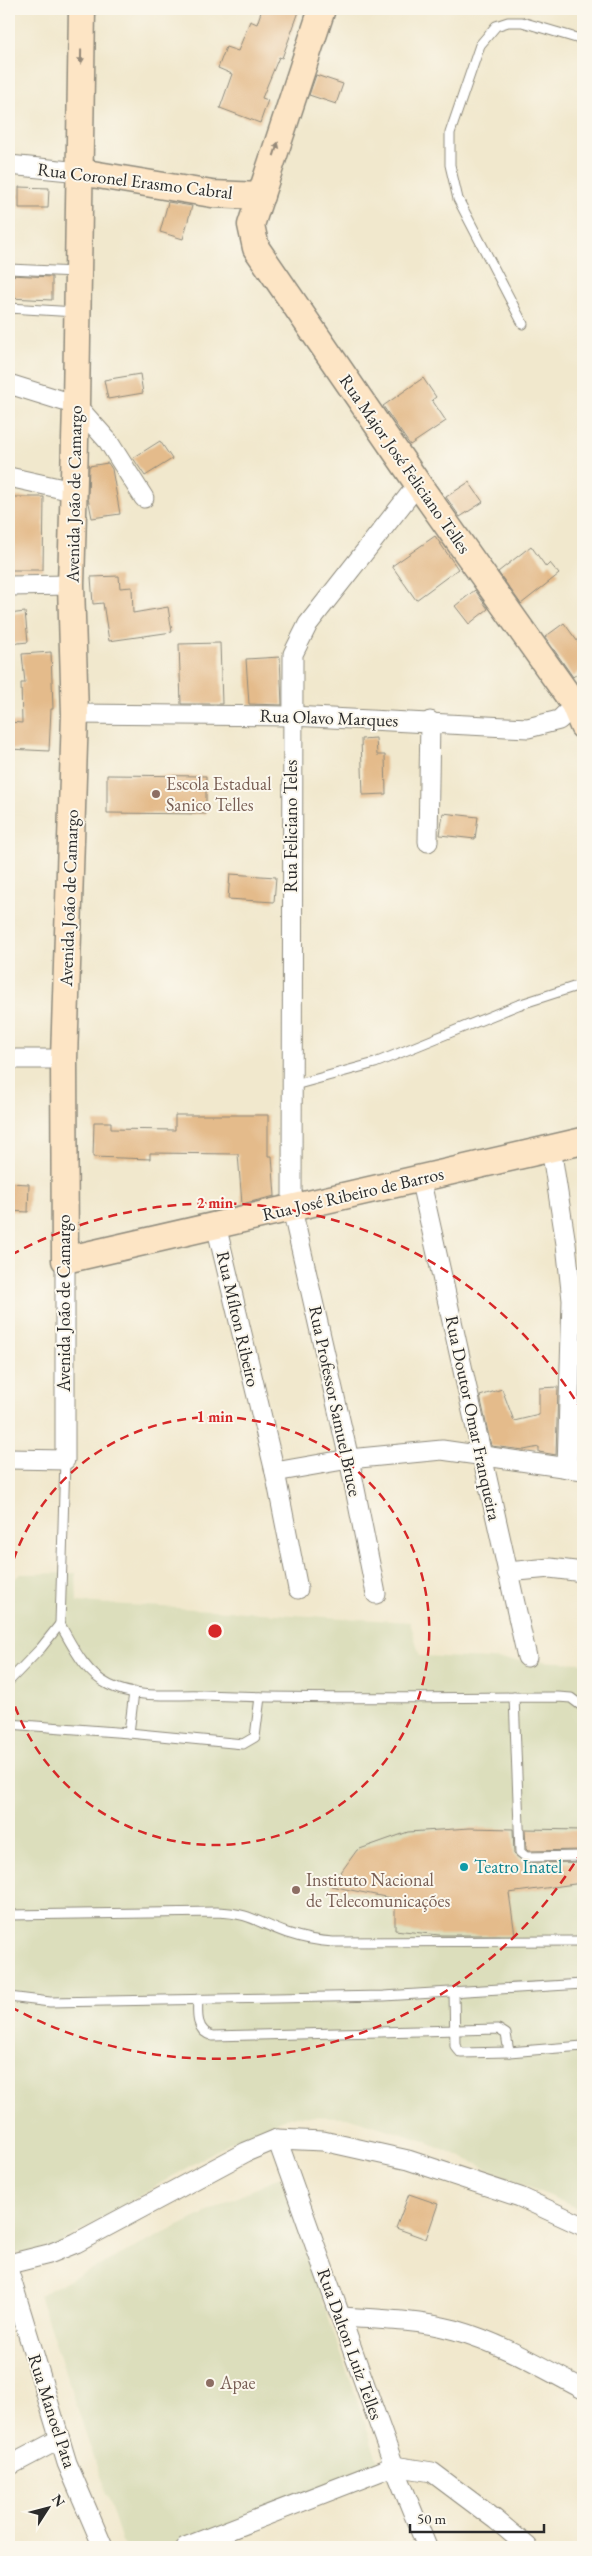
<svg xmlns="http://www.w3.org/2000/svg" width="592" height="2556" font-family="'EB Garamond',serif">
<rect width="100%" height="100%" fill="#fbf7ec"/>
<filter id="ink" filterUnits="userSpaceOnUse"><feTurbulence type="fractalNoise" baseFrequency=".02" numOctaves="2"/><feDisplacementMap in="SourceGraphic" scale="10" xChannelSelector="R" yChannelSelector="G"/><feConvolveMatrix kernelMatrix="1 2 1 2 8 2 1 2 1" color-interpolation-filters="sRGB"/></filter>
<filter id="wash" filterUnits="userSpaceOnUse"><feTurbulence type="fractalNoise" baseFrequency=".0096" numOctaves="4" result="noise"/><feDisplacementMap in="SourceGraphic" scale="20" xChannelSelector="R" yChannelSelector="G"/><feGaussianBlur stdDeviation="1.12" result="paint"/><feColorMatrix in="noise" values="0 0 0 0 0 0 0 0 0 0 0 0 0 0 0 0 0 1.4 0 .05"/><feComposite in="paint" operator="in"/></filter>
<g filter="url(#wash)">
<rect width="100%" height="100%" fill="#f1e8cd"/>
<!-- built -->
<g fill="#dcdebc">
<polygon points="76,1573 77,1602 410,1622 420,1656 583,1663 583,2211 425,2141 347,2117 291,2116 230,2142 57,2245 28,2253 9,2254 9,1584 20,1574"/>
<polygon points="280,2176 381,2470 179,2547 124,2547 39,2295"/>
</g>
<g id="blocks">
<!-- building -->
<g fill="#e4bb8b">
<polygon points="262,9 300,9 282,58 279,57 262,98 268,100 260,123 220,108 232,74 218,68 226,47 238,51 250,21 257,24"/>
<polygon points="316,75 343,84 336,104 309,95"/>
<polygon points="19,187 49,188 48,208 19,208"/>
<polygon points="168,202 192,206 183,239 160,232"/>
<polygon points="9,275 52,277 52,300 9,298"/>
<polygon points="140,374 143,393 108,399 104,380"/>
<polygon points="423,378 436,397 432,400 446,421 410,445 383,406"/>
<polygon points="160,441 172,459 145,476 133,458"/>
<polygon points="108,463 112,469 120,514 92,518 88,498 89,466"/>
<polygon points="469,482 483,502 460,517 446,497"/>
<polygon points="9,497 44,497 43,570 9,570"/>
<polygon points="435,536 458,569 416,600 392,566"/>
<polygon points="531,546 546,567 550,563 559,574 521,604 498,572"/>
<polygon points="119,576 120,588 132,587 133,613 168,607 172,632 109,641 103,603 93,604 91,577"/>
<polygon points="475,590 488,609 469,624 455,606"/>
<polygon points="25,612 28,642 9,644 9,614"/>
<polygon points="564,623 583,649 583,669 573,677 545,637"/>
<polygon points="220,643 222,704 181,704 179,644"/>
<polygon points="51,652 53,709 51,709 49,751 9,749 9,722 22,723 21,683 25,683 22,654"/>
<polygon points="280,657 282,705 249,704 246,659"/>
<polygon points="376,738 377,755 385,755 386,794 363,795 361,739"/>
<polygon points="107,775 206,776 206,814 107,813"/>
<polygon points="443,813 478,817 475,839 440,835"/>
<polygon points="230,874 276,877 274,902 228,899"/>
<polygon points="175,1115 268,1115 268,1156 272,1156 275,1196 242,1204 238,1154 150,1153 150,1159 93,1157 94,1122 111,1122 111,1129 175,1130"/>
<polygon points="9,1183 29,1184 28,1212 9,1211"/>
<polygon points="558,1387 556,1455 539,1452 539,1447 524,1450 491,1446 480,1396 502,1389 514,1421 539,1415 539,1388"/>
<polygon points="470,1828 513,1829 514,1854 525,1863 582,1862 582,1883 509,1893 515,1935 439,1935 395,1930 395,1899 331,1886 357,1850 408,1832"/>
<polygon points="525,1829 582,1830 582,1850 528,1851 526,1849"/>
<polygon points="409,2194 438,2204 426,2239 396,2228"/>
</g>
</g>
</g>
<g filter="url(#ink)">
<use href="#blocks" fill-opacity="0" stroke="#8e8a7c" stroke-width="1"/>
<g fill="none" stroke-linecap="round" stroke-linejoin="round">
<!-- service casing -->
<g stroke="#8e8a7c" stroke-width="11">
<g id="service">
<polyline points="9,269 76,272"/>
<polyline points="9,308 76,312"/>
<polyline points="523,324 458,199 450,165 450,133 480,45 496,26 508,22 522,22 583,40"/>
<polyline points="291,1086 375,1063 518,1005 583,984"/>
<path d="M60,1624C73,1647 85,1673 109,1685C136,1699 174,1694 203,1695C321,1700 440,1697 558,1697L571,1698L583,1707"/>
<polyline points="60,1624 65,1460"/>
<polyline points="9,1681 41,1648 60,1624"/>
<polyline points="514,1697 520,1852 526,1857 583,1856"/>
<polyline points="9,1724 129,1733 243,1744 255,1737 260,1697"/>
<polyline points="129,1733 134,1692"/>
<path d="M9,1915L217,1912C251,1913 258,1923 287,1933C302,1938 318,1941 333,1942L583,1941"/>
<polyline points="454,1992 455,2046 461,2053 509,2052 583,2046"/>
<polyline points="9,1997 50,2002 384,1996 583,1984"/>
<path d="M198,1999C197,2014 196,2032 213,2036L498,2029L506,2034L509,2052"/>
</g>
</g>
<!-- minor casing -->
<g stroke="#8e8a7c" stroke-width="21">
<g id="minor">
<polyline points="9,165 80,172"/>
<polyline points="9,384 76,405 108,441 144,498"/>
<polyline points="9,477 72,491"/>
<polyline points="9,586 71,585"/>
<polyline points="75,714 292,716 528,728 559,720 583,697"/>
<polyline points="428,842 430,721"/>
<polyline points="9,1059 64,1059"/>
<polyline points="551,1148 566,1244 572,1300 567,1468"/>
<polyline points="420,1178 527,1657"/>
<polyline points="216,1225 275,1472 298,1589"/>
<polyline points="9,1459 65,1460 65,1260"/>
<polyline points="275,1472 349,1459 442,1450 583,1470"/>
<polyline points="507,1572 550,1568 583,1572"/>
<polyline points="376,1594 349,1459 292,1209 293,654 308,624 418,484"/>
<polyline points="277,2139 394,2466 427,2547"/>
<polyline points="9,2264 49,2254 76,2243 246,2152 277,2139 323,2141 408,2160 520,2197 583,2226"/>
<polyline points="9,2272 67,2463 103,2547"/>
<path d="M341,2317C378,2319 418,2320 455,2330C501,2343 541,2367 583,2389"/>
<polyline points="9,2466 60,2439"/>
<polyline points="185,2547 394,2466 432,2472 496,2520 528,2547"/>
</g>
</g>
<!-- secondary casing -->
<g stroke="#8e8a7c" stroke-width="29">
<g id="secondary">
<polyline points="82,9 76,405 71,585 75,714 64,1059 65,1260 583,1141"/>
<polyline points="322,9 251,225 256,248 418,484 574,704 583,726"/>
<polyline points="80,172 212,194 261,196"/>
</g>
</g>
<!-- service -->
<use href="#service" stroke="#fff" stroke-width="9"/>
<!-- minor -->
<use href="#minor" stroke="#fff" stroke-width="19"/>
<!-- secondary -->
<use href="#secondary" stroke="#fde5c5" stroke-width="26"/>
</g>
<!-- one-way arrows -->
<defs><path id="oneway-solid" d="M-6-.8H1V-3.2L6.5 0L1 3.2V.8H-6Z" transform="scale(1.25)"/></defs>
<g fill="#948878">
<use href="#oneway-solid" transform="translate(81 57) rotate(91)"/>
<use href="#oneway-solid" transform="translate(276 149) rotate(-72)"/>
</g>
</g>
<!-- distance rings -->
<g fill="none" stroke="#d62828" stroke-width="2.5" stroke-dasharray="9 6">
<path d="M9 1574A214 214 0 1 1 9 1688"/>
<path d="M582 1851A428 428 0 0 1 11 2007M11 1255A428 428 0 0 1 582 1411"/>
</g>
<!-- markers -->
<g fill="#8d6e63" stroke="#fbf7ec" stroke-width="2">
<circle cx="156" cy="794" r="5"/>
<circle cx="296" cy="1890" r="5"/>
<circle cx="210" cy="2383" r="5"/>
</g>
<circle fill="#0f9aa8" stroke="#fbf7ec" stroke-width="2" cx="464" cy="1867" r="5"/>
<g text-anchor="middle" stroke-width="4" stroke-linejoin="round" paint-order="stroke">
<!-- street labels -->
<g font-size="18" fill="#2b2b2b" stroke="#fbf7ec">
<text transform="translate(135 181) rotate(7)" y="6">Rua Coronel Erasmo Cabral</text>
<text transform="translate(405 464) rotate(55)" y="6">Rua Major José Feliciano Telles</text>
<text transform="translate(74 494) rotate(-89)" y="6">Avenida João de Camargo</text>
<text transform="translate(329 718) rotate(2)" y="6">Rua Olavo Marques</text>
<text transform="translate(291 826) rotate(-90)" y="6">Rua Feliciano Teles</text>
<text transform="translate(69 898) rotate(-88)" y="6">Avenida João de Camargo</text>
<text transform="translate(353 1194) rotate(-13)" y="6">Rua José Ribeiro de Barros</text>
<text transform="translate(64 1303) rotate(-90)" y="6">Avenida João de Camargo</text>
<text transform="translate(238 1319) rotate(77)" y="6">Rua Mílton Ribeiro</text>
<text transform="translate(335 1401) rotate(78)" y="6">Rua Professor Samuel Bruce</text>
<text transform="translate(473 1418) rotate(78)" y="6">Rua Doutor Omar Franqueira</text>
<text transform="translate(350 2344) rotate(70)" y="6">Rua Dalton Luiz Telles</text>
<text transform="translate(52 2411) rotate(72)" y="6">Rua Manoel Pata</text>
</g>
<!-- education labels -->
<g font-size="18" fill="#785e54" stroke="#fbf7ec" text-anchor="start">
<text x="166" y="790">Escola Estadual<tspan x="166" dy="21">Sanico Telles</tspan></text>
<text x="306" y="1886">Instituto Nacional<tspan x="306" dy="21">de Telecomunicações</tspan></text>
<text x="220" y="2389">Apae</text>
</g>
<!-- culture labels -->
<g font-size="18" fill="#0d838f" stroke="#fbf7ec" text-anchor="start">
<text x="474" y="1873">Teatro Inatel</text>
</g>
</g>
<circle cx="215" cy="1631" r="8" fill="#d62828" stroke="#fbf7ec" stroke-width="2.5"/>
<g font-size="15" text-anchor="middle" font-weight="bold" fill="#d62828" stroke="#fbf7ec" stroke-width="4" stroke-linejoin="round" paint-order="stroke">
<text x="215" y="1208">2 min</text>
<text x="215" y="1422">1 min</text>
</g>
<!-- margin -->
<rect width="592" height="2556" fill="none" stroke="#fbf7ec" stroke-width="30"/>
<!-- north arrow -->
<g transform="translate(48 2508) rotate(54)" stroke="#fbf7ec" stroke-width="4" paint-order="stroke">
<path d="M0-4L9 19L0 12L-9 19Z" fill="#2b2b2b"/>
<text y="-8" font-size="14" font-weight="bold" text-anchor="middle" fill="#2b2b2b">N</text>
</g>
<!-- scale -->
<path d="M410 2524v8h134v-8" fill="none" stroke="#2b2b2b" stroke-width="2.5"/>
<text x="417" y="2524" font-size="15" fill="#2b2b2b" stroke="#fbf7ec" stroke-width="4" paint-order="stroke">50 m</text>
</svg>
